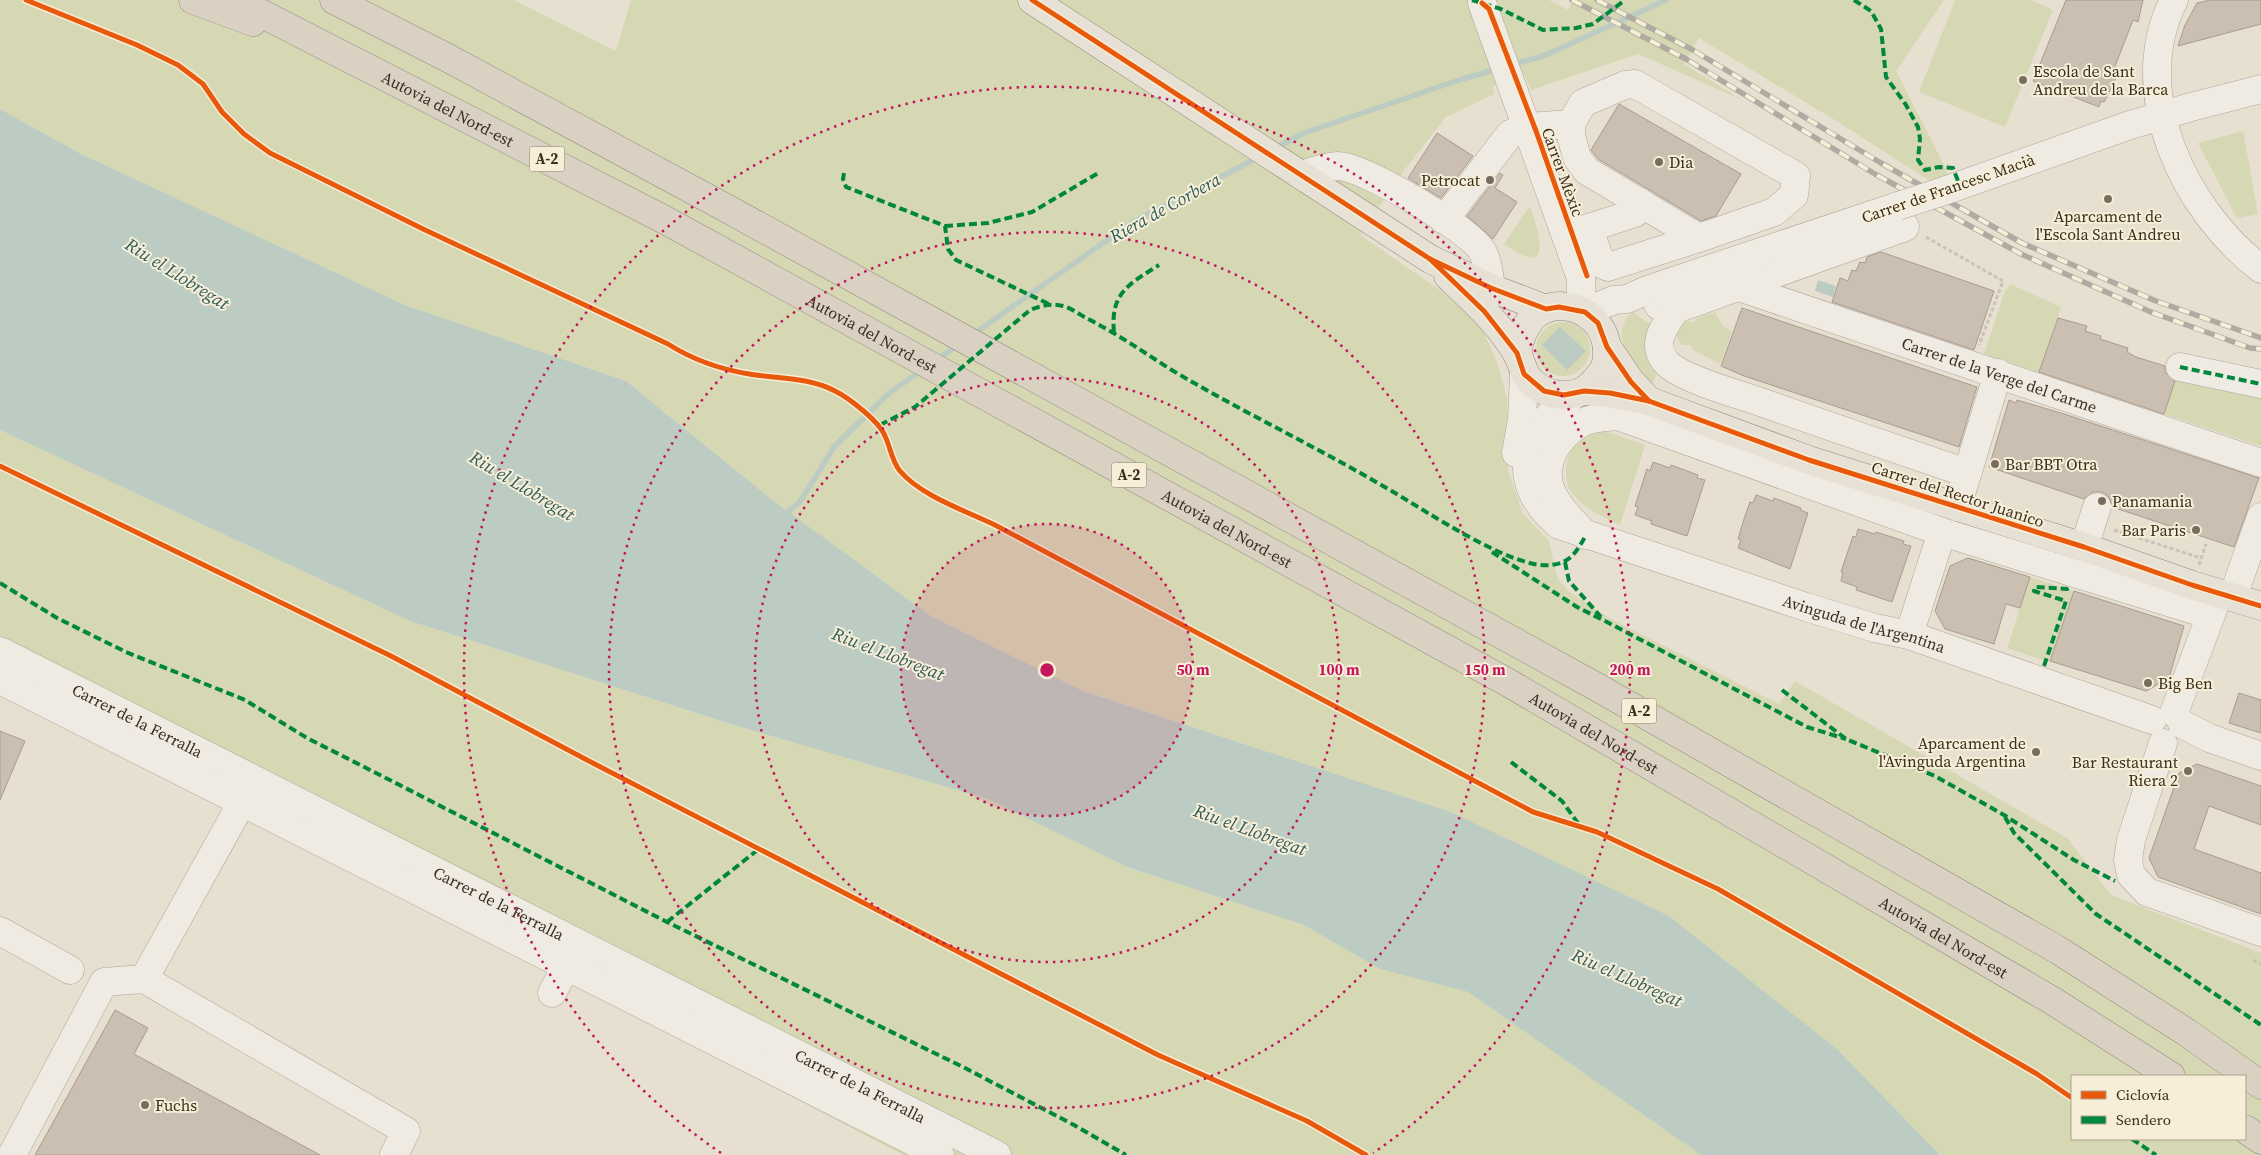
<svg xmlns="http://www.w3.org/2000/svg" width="2261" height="1155" font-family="'Source Serif 4',serif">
<rect width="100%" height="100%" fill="#e7e0d1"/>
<!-- green -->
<g fill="#d6d7b3" fill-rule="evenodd">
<path d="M0,0H514L616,51L631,0H1549L1568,10L1574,0H1944L1896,71L1943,163L1958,199L1838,122L1699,38L1684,64L1742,100L1638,54L1531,90L1525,75L1493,86L1494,94L1446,117L1402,173L1360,235L1476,315L1497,362L1507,399L1508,470L1523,514L1549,541L1557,577L1568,591L1609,618L1779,704L1795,681L2067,838L2111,895L2261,953V1155H1940L1838,1050L1668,916L1451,812L1083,691L931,616L771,499L626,381L405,305L81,154L0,109ZM2072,1076H2245V1139H2072Z"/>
<polygon points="1955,0 2031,0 2053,10 2005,127 1919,92"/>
<polygon points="2243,131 2258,214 2237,218 2198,143"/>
<path d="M1530,206C1540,237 1554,280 1504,244Z"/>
<polygon points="2010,284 2061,307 2039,373 1984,354 2004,293"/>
<path d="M1632,312L1658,329L1663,362L1650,388C1634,366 1607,337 1632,312Z"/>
<path d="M1715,312L1722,325L1732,332L1720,364L1693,350L1691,345H1683C1671,335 1678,318 1694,322L1696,318Z"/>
<circle cx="1563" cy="349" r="27"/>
<polygon points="2178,371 2261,388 2261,446 2164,414"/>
<polygon points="0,430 410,621 737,726 988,799 1127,867 1304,925 1380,969 1468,992 1701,1155 903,1155 551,971 0,693"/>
<path d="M1608,432L1645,445L1620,525C1603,518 1584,508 1572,493C1561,479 1566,451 1579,440C1588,433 1598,432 1608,432Z"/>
<polygon points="2030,577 2074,591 2049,662 2007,648"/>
</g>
<!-- water -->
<g fill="#bcccc2">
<polygon points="0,109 81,154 405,305 626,381 771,499 931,616 1083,691 1451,812 1669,916 1838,1050 1940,1155 1701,1155 1468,992 1380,969 1304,925 1127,867 988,799 737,726 410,621 0,430"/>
<polygon points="1818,280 1836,286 1833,297 1815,291"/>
<polygon points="1560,327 1586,351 1567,370 1542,345"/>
</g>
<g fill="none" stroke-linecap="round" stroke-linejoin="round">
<!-- stream -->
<g stroke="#bcccc2" stroke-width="5.5">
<polyline points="1511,65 1546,55 1666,0"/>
<polyline points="1276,148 1304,133 1462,79 1497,69"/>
<polyline points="972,335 1133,222 1259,157"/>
<polyline points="937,359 959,345"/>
<polyline points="783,516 800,502 834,447 889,393 922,370"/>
</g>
</g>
<!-- building -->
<g fill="#cbbfb2" stroke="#a89c90">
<polygon points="2066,0 2143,0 2138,22 2133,20 2114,69 2119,72 2104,102 2101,101 2099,107 2033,81"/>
<polygon points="2210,0 2261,0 2261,24 2178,46 2185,25 2197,3"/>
<polygon points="1619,104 1741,174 1716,216 1701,221 1598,159 1591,150"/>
<polygon points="1437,133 1473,156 1441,198 1408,178"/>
<polygon points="1500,173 1503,175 1495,188 1517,202 1493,239 1467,216"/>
<polygon points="1881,252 1994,291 1974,350 1832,302 1840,278 1848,281 1852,270 1856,271 1860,262 1865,263 1867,257"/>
<polygon points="1742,308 1977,387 1959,447 1744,376 1721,366"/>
<polygon points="2058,318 2087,326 2085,331 2101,336 2100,339 2128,348 2127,352 2136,357 2165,366 2165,372 2175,381 2164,414 2039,372"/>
<polygon points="2009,400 2016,403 2017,400 2064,414 2259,478 2234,547 2112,507 2109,497 2102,492 2093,492 2084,499 1989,467"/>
<polygon points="1653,462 1670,468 1671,465 1698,475 1697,478 1705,480 1687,536 1651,524 1652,521 1635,515 1638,507 1635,506 1647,469 1650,471"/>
<polygon points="1756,495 1773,501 1774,498 1801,508 1800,510 1808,513 1790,569 1738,548 1741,540 1738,539 1744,519 1750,502 1753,503"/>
<polygon points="1858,529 1875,534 1876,532 1904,541 1903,544 1911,546 1892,602 1856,590 1857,587 1841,581 1843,573 1841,572 1853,536 1856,537"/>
<polygon points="1968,558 2030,577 2020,608 2006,604 1994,644 1945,629 1935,611 1950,566"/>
<polygon points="2074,591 2184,626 2169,678 2146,691 2050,661"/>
<polygon points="2239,693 2261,700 2261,733 2229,723"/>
<polygon points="0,731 25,741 0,800"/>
<polygon points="2197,764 2261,786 2261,825 2209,806 2194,849 2261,873 2261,914 2158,877 2149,858 2179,773"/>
<polygon points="115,1010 148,1028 134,1054 320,1155 35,1155"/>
</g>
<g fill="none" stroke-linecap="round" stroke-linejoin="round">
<!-- minor casing -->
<g stroke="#ada599" stroke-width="29">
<g id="minor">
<path d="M2174,0C2127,92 2184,210 2261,269"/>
<polyline points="1482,3 1581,278 1581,310"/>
<polygon points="1635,84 1796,176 1794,195 1774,212 1699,238 1587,171 1577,158 1571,135 1571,124 1576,115 1583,103 1625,85"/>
<path d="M1301,175C1312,172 1326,166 1338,166C1365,167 1463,226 1480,248C1488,258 1489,275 1491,288"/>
<polyline points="1947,190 2130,125 2191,107 2261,89"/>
<polyline points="1444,220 1510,134 1528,127 1571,124"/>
<polyline points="1589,228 1601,264 1608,267 1699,238"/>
<polyline points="1573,233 1635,213 1640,202"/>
<path id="s1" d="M1736,286L2261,463"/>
<polyline points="1658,305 1676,309 1905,227"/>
<path d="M1676,309C1664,326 1648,347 1670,366C1686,379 1733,393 1755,400C1825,425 1896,449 1967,473"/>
<polyline points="1585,312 1614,300 1627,299 1647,290 1898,206"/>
<polyline points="2180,367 2261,384"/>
<path id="s2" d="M1575,394C1558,407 1538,423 1529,444C1527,448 1527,454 1527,459C1525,488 1538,507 1559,525L1806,607L1875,628L1909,635L2152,720"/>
<polyline points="1516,453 1522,420 1524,374"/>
<polyline points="1957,507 1998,373"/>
<path d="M1586,535C1573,522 1560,509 1552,493C1539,465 1558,435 1583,422C1594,417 1606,417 1618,416L1942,532L2210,615"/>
<polyline points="2084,547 2097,507"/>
<polyline points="2233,596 2261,517"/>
<polyline points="1909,635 1942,532"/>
<path id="s3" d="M0,651L997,1155"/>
<polyline points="0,680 940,1155"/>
<polyline points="2174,713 2217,599"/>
<polyline points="2182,724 2209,738 2261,756"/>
<polyline points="2163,743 2131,840 2128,860 2131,875 2147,892 2261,932"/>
<polyline points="0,931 70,970"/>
<polyline points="144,979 251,786"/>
<polyline points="552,993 575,950"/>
<polyline points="12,1155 104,982 144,979 406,1131 394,1155"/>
</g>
</g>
<!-- major casing -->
<g stroke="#928b80" stroke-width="29">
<g id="major">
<polyline points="1032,0 1430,259 1491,288 1546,309"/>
<path d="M1448,276C1472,299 1499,323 1516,352C1525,367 1521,375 1538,387C1549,395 1565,397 1578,393C1587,390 1592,385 1598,377C1605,370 1607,363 1607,353C1608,309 1549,288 1527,325C1521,334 1519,343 1517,353"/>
<polyline points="1607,347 1631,382 1649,401"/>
<polyline points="1584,391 1610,393 1649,401 1809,460 2084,547 2192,585 2261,606"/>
</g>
</g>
<!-- highway casing -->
<g stroke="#928b80" stroke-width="29">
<g id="highway">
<polyline points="193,0 253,22"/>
<path id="s4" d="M235,0L665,220L1507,682L2053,1001L2171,1076"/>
<polyline points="334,0 446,57 726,208 1595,686 2058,950 2186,1032 2261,1085"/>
<polyline points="2245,1129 2261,1140"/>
</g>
</g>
<!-- path -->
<g stroke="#c8c2b9" stroke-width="3" stroke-dasharray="4 2.5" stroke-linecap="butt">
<polyline points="1926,237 2003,281 1979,345"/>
<polyline points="2114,530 2201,558"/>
<polyline points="2199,565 2206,544"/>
<polyline points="2253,960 2261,964"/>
</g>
<!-- minor -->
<use href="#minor" stroke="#efebe3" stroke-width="28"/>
<!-- major -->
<use href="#major" stroke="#e6e1d4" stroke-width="28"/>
<!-- highway -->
<use href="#highway" stroke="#dad1c2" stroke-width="28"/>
<!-- rail casing -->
<g stroke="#afaaa2" stroke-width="5.5">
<g id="rail">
<polyline points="1572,0 1686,59 1875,174 2021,254 2151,312 2250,348 2261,349"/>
<polyline points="1597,0 1691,49 1881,163 2022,243 2156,301 2261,338"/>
</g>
</g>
<!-- rail -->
<use href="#rail" stroke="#f7eed8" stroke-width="4" stroke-dasharray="11" stroke-linecap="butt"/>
<!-- minor-bridge casing -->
<g stroke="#ada599" stroke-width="29" stroke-linecap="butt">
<polyline id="minor-bridge" points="1898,206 1947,190"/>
</g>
<!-- minor-bridge -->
<use href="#minor-bridge" stroke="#efebe3" stroke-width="28"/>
<!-- quiet -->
<g stroke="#00873e" stroke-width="4" stroke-dasharray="8 4" stroke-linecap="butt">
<polyline points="1472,0 1501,9 1543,30 1576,28 1593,24 1625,0"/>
<polyline points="1854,0 1871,11 1881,29 1886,77 1906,105 1918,127 1920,139 1918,160 1925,170 1939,167 1953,168 1960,186"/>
<polyline points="844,173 843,179 846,187 945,226 948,249 956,260 1051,305"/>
<polyline points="945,226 988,223 1032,212 1100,172"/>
<path d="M1114,332C1110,293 1129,284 1159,265"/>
<polyline points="2180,367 2261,384"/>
<path d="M880,425L915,407L1030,310C1040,306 1051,303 1063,306C1071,308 1079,314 1086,318C1116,333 1142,351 1170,369C1244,413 1321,449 1395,493C1429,513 1514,570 1551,565C1571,563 1577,551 1586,535"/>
<polyline points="1492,552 1577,607 1605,621 1807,727 1846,739"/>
<polyline points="1565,562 1569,581 1601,617"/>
<polyline points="0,583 57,618 126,652 245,700 307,738 380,775 667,922 963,1067 1074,1125 1126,1155"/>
<polyline points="2044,666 2066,601 2034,591 2035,587 2067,589 2071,587"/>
<polyline points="1782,690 1846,739 1935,776 2004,815 2074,860 2115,881"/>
<polyline points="1511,762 1562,801 1580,826"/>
<polyline points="2005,817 2014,833 2096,914 2261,1025"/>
<polyline points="667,922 760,848"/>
<polyline points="2132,1139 2156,1155"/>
</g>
<!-- cycleway casing -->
<g stroke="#f7eed8" stroke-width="8">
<g id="cycleway">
<path d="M26,0L137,45L178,65L203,84L222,112L244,134L270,153L423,229L668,344C693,360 719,369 749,374C778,379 809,377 835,391C849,398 879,421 885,436C890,446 892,462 900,471C921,496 966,511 995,525L1533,812L1597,832L1718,889L2037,1074L2072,1098"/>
<polyline points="1032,0 1430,259 1491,288 1546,309 1559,307 1585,312 1598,323 1607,347 1631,382 1649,401"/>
<polyline points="1482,3 1489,9 1536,131 1587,276"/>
<polyline points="1430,259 1484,311 1517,353 1524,374 1544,391 1564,395 1584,391 1610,393 1649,401 1809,460 2084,547 2192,585 2261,606"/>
<polyline points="0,466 391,656 587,760 1158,1055 1307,1121 1366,1155"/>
</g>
</g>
<!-- cycleway -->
<use href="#cycleway" stroke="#e8590c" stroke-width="5"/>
</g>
<!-- distance rings -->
<circle cx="1047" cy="670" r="146" fill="#c2185b" fill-opacity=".12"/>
<g fill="none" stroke="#c2185b" stroke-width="2.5" stroke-dasharray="2.5 5">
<circle cx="1047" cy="670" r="146"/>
<circle cx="1047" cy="670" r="292"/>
<circle cx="1047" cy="670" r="438"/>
<path d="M721 1153A583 583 0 1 1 1373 1153"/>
</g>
<!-- markers -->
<g fill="#786c5e" stroke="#f7eed8" stroke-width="2">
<circle cx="2023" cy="80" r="5"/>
<circle cx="1659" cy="162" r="5"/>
<circle cx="1490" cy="180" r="5"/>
<circle cx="2108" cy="199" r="5"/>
<circle cx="1995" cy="464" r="5"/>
<circle cx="2102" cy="501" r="5"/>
<circle cx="2196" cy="530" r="5"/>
<circle cx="2148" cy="683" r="5"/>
<circle cx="2036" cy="752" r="5"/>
<circle cx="2188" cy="771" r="5"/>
<circle cx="145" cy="1105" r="5"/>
</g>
<g text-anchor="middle" stroke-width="4" stroke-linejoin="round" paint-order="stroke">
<!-- shield labels -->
<g fill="#f7eed8" stroke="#756857" stroke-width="1">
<rect x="529.5" y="146.5" width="35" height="25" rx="4"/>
<rect x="1111.5" y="462.5" width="35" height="25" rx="4"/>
<rect x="1621.5" y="698.5" width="35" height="25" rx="4"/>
</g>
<g font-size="15" font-weight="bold" fill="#3d2e20">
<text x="547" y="164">A-2</text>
<text x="1129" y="480">A-2</text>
<text x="1639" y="716">A-2</text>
</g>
<!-- poi labels -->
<g font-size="16" fill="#3d2e20" stroke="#f7eed8" text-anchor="start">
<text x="2033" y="77">Escola de Sant<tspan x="2033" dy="18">Andreu de la Barca</tspan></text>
<text x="1669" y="168">Dia</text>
<text x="1480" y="186" text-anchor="end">Petrocat</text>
<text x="2108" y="222" text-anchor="middle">Aparcament de<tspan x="2108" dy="18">l'Escola Sant Andreu</tspan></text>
<text x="2005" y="470">Bar BBT Otra</text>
<text x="2112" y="507">Panamania</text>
<text x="2186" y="536" text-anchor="end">Bar Paris</text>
<text x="2158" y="689">Big Ben</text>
<text x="2026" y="749" text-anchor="end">Aparcament de<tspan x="2026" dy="18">l'Avinguda Argentina</tspan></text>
<text x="2178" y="768" text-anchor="end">Bar Restaurant<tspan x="2178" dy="18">Riera 2</tspan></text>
<text x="155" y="1111">Fuchs</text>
</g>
<!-- street labels -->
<g font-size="16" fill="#3d2e20" stroke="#f7eed8">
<text dy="6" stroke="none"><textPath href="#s4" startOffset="239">Autovia del Nord-est</textPath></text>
<text transform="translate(1563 172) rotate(70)" y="6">Carrer Mèxic</text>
<text transform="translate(1948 188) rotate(-19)" y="6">Carrer de Francesc Macià</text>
<text dy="6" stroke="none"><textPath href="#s4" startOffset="719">Autovia del Nord-est</textPath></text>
<text dy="6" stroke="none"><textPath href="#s1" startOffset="278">Carrer de la Verge del Carme</textPath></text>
<text transform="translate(1958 494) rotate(18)" y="6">Carrer del Rector Juanico</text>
<text dy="6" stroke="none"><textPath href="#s4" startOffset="1124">Autovia del Nord-est</textPath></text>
<text dy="6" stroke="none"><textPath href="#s2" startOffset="481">Avinguda de l'Argentina</textPath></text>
<text dy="6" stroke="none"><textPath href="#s3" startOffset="154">Carrer de la Ferralla</textPath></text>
<text dy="6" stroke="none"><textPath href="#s4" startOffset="1544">Autovia del Nord-est</textPath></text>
<text dy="6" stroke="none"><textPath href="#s3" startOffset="559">Carrer de la Ferralla</textPath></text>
<text dy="6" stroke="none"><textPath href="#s4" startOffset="1949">Autovia del Nord-est</textPath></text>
<text dy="6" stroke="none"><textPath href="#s3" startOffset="964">Carrer de la Ferralla</textPath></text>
</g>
<!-- water labels -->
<g font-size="18" font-style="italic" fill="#2f5d5a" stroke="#f7eed8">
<text transform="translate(1165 208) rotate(-29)" y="6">Riera de Corbera</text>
<text transform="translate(177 274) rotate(32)" y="6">Riu el Llobregat</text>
<text transform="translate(522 486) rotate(31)" y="6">Riu el Llobregat</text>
<text transform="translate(888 654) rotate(21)" y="6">Riu el Llobregat</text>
<text transform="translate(1250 830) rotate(20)" y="6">Riu el Llobregat</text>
<text transform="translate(1627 978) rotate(24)" y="6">Riu el Llobregat</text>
</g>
</g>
<circle cx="1047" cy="670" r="8" fill="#c2185b" stroke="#f7eed8" stroke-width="2.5"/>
<g font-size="15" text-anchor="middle" font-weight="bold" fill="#c2185b" stroke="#f7eed8" stroke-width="4" stroke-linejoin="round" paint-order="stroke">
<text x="1193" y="675">50 m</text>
<text x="1339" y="675">100 m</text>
<text x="1485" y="675">150 m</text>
<text x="1630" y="675">200 m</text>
</g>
<!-- legend -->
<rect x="2071" y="1075" width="175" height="65" fill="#f7eed8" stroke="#ada18e"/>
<rect x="2081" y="1091" width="25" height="8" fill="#e8590c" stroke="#ada18e"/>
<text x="2116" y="1100" font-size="15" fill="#3d2e20">Ciclovía</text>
<rect x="2081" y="1116" width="25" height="8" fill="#00873e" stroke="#ada18e"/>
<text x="2116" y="1125" font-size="15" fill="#3d2e20">Sendero</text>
</svg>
